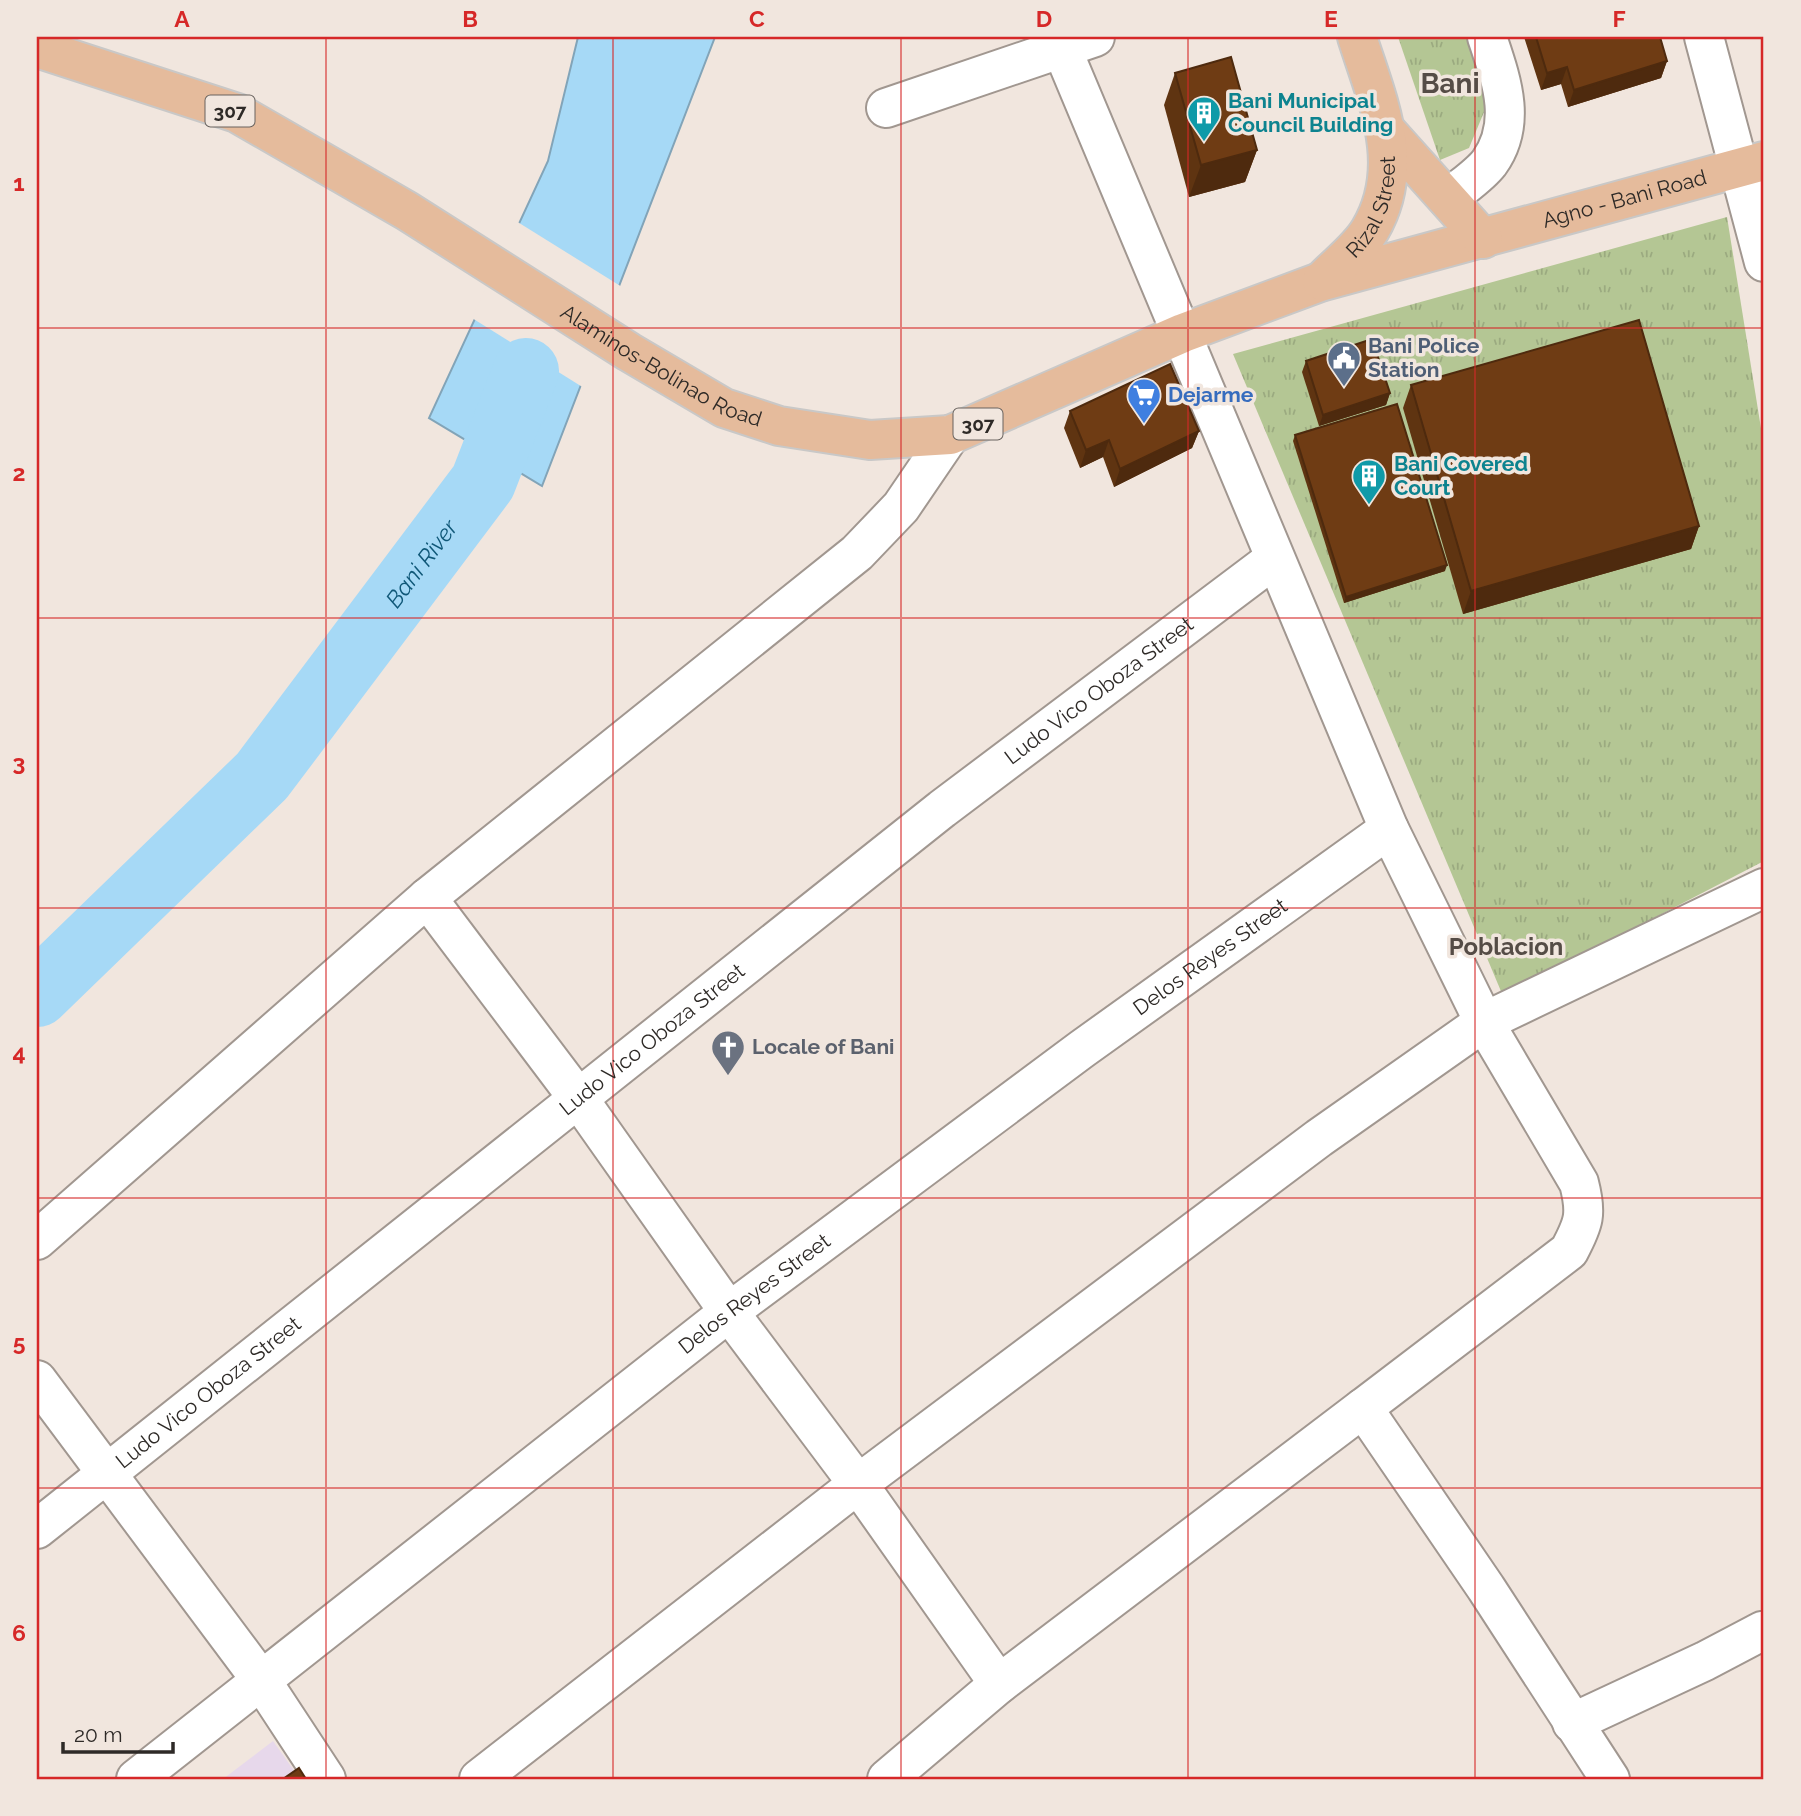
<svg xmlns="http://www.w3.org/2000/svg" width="1801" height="1816" font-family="Raleway,sans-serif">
<defs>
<pattern id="park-tufts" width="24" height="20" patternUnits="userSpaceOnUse" patternTransform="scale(1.75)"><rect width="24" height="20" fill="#b4c694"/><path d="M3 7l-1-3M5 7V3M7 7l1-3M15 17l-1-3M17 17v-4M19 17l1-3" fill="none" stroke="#9baa80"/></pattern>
</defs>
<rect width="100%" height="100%" fill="#f1e6de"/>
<!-- education -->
<polygon fill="#e7d8eb" points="273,1741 300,1779 223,1779"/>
<!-- park -->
<g fill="url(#park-tufts)">
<polygon points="1398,37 1472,37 1492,93 1469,148 1440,160"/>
<polygon points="1727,217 1764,447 1764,861 1503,996 1233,354"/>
</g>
<!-- water -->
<polygon fill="#a6d9f6" stroke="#82a4b8" stroke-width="2" points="578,37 715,37 542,486 429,418 548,161"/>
<!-- pier -->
<polygon fill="#f1e6de" points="516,221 622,287 584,388 472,318"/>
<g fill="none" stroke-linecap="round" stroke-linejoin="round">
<!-- river -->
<path stroke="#a6d9f6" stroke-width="66" id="s1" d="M37,994L262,776L483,482L526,371"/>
<!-- minor casing -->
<g stroke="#a19790" stroke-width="42">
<g id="minor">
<path d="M1057,37L1389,829L1484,1022L1579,1183C1587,1214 1584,1223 1569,1251L1363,1408L1486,1588L1610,1779"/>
<polyline points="1704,37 1764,262"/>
<polyline points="886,108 1095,37"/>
<path d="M1448,199C1460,188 1479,176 1489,163C1518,123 1501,79 1487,37"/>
<polyline points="427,898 578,1098 729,1312 858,1484 999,1684"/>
<polyline points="37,1240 427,898 857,553 901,507 950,435"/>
<polyline points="37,1380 261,1680 326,1779"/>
<path id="s2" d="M37,1529L942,809L1274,559"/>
<polyline points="1572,1723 1705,1661 1762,1631"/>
<path id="s3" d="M136,1779L729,1312L1082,1049L1389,829"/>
<polyline points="479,1779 858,1484 1319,1138 1484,1022 1764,888"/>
<polyline points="887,1779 999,1684 1363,1408"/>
</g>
</g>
<!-- major casing -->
<g stroke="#c9c8c7" stroke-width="42">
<g id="major">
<path id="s4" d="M37,48L237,113L407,211L629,352L724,408L779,426L870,440L950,435L1183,333L1320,282L1764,161"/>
<polyline points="1388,133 1483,239"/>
<path id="s5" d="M1322,281C1337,265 1359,249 1370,230C1408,166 1377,100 1357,37"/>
</g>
</g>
<!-- minor -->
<use href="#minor" stroke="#fff" stroke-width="38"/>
<!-- major -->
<use href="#major" stroke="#e5bb9c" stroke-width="38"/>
</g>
<!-- wall -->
<g fill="#5f3411">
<polygon points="1524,37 1660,37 1667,61 1661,78 1568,107 1561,84 1541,90"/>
<polygon points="1175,73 1257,150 1245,182 1189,197 1164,105"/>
<polygon points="1306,361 1390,393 1386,405 1319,426 1302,372"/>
<polygon points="1411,385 1699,526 1691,549 1463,614 1403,408"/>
<polygon points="1070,411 1199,431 1192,448 1114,487 1103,457 1080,468 1064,428"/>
<polygon points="1295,435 1445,571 1344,603 1293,441"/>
</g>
<!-- shaded-wall -->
<g fill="#4e2a0e">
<polygon points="1667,61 1661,78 1568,107 1574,90"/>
<polygon points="1567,67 1561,84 1541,90 1547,73"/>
<polygon points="1257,150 1245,182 1189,197 1201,165"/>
<polygon points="1390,393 1386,405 1319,426 1323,415"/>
<polygon points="1199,431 1192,448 1114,487 1120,469"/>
<polygon points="1109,440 1103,457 1080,468 1086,450"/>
<polygon points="1699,526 1691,549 1463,614 1471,591"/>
<polygon points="1447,565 1445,571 1344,603 1346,597"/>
</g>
<!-- building -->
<g fill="#6f3c14" stroke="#4e2a0e" stroke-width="2">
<polygon points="1536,37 1660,37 1667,61 1574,90 1567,67 1547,73"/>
<polygon points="1231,57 1257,150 1201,165 1175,73"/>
<polygon points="1639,320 1699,526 1471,591 1411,385"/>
<polygon points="1372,339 1390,393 1323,415 1306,361"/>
<polygon points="1170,364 1199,431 1120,469 1109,440 1086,450 1070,411"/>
<polygon points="1397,404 1447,565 1346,597 1295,435"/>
<polygon points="299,1768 306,1779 283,1779"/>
</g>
<!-- grid -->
<path fill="none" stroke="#d62828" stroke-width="2" stroke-opacity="0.55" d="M326,37V1779M613,37V1779M901,37V1779M1188,37V1779M1475,37V1779M37,328H1764M37,618H1764M37,908H1764M37,1198H1764M37,1488H1764"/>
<!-- icons -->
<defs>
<g id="building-pin" transform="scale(1.75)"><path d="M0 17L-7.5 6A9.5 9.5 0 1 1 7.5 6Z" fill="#0f9aa8" stroke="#f1e6de"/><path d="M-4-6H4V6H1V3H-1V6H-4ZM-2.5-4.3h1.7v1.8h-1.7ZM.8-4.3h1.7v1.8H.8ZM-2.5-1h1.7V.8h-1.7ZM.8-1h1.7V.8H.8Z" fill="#fff"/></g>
<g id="civic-pin" transform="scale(1.75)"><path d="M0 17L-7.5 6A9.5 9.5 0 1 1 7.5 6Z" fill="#5c6f8a" stroke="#f1e6de"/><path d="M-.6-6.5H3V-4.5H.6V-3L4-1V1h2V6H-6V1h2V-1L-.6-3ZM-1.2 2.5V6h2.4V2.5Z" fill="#fff"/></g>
<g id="supermarket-pin" transform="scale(1.75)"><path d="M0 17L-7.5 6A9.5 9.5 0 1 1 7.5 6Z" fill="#3f7fe0" stroke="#f1e6de"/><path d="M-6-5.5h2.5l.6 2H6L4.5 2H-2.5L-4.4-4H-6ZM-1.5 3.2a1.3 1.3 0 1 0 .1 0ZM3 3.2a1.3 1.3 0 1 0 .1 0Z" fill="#fff"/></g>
<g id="church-pin" transform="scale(1.75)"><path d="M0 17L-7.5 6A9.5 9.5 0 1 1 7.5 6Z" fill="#6b7280" stroke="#f1e6de"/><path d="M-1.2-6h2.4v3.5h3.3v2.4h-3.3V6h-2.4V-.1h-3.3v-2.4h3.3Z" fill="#fff"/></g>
</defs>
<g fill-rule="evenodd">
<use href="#building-pin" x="1204" y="113"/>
<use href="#civic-pin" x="1344" y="358"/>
<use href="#supermarket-pin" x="1144" y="395"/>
<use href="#building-pin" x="1369" y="476"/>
<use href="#church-pin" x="728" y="1047"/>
</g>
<g text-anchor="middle" stroke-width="7" stroke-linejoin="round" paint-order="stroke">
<!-- shield labels -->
<g fill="#f1e6de" stroke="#68625e" stroke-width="2">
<rect x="205.5" y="95.5" width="49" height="31" rx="5"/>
<rect x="953.5" y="408.5" width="49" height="31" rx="5"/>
</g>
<g font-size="19" font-weight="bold" fill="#2e2a27">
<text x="230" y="118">307</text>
<text x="978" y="431">307</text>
</g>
<!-- culture labels -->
<g font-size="21" font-weight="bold" fill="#0d838f" stroke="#f1e6de" text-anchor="start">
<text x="1228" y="108">Bani Municipal<tspan x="1228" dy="24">Council Building</tspan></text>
<text x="1394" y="471">Bani Covered<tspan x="1394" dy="24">Court</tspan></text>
</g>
<!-- street labels -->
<g font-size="21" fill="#2e2a27" stroke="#f1e6de">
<text dy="7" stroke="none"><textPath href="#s4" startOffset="1726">Agno - Bani Road</textPath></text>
<text dy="7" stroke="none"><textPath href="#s5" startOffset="93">Rizal Street</textPath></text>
<text dy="7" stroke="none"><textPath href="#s4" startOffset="705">Alaminos-Bolinao Road</textPath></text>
<text dy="7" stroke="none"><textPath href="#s2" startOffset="1353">Ludo Vico Oboza Street</textPath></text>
<text dy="7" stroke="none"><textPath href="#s3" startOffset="1353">Delos Reyes Street</textPath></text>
<text dy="7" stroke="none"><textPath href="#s2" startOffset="786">Ludo Vico Oboza Street</textPath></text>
<text dy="7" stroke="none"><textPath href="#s3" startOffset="786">Delos Reyes Street</textPath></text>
<text dy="7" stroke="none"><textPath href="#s2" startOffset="219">Ludo Vico Oboza Street</textPath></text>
</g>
<!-- service labels -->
<g font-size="21" font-weight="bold" fill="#4e5e75" stroke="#f1e6de" text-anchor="start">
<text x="1368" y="353">Bani Police<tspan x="1368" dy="24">Station</tspan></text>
</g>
<!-- shop labels -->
<g font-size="21" font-weight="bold" fill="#366cbe" stroke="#f1e6de" text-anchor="start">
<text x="1168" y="402">Dejarme</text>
</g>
<!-- worship labels -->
<g font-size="21" font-weight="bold" fill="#5b616d" stroke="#f1e6de" text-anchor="start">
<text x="752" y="1054">Locale of Bani</text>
</g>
<!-- water labels -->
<g font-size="23" font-style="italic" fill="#105878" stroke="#f1e6de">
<text dy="8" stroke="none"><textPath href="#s1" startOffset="579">Bani River</textPath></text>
</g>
<!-- quarter labels -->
<g font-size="24" font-weight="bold" fill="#554c46" stroke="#f1e6de">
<text x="1506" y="955">Poblacion</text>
</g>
<!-- district labels -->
<g font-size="28" font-weight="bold" fill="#554c46" stroke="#f1e6de">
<text x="1450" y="93">Bani</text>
</g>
</g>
<!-- border -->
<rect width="1801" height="1816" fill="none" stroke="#f1e6de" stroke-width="77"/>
<!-- scale -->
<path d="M63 1742v10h110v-10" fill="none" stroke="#2e2a27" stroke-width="3.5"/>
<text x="74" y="1742" font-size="21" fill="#2e2a27" stroke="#f1e6de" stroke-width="5" paint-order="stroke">20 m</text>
<rect x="38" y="38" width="1724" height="1740" fill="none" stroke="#d62828" stroke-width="2.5"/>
<g font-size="23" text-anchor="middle" font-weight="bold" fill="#d62828">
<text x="182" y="27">A</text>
<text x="470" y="27">B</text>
<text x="757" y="27">C</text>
<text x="1044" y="27">D</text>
<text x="1331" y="27">E</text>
<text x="1619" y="27">F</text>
<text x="19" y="191">1</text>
<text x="19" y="481">2</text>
<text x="19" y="771">3</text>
<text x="19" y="1061">4</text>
<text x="19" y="1351">5</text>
<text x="19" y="1641">6</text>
</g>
</svg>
